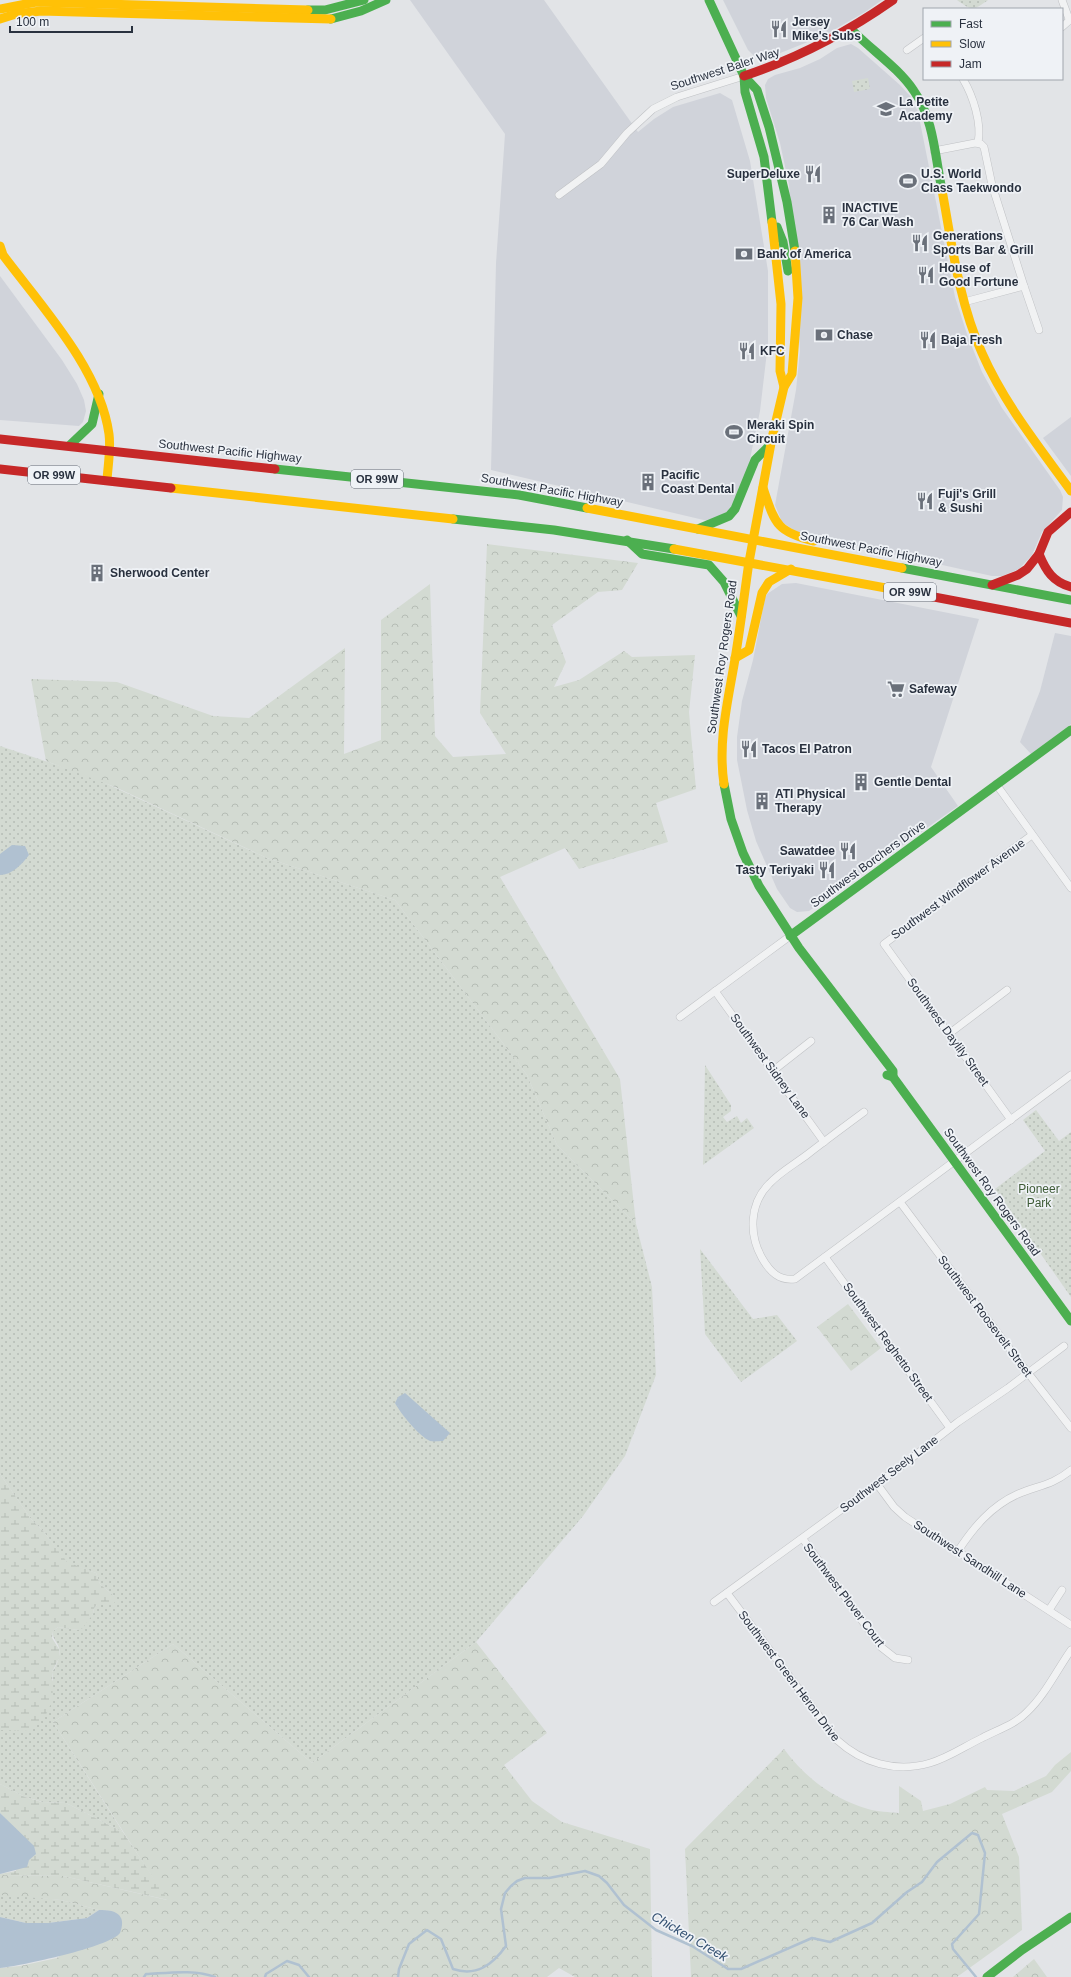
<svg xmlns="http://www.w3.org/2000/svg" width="1071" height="1977" font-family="Helvetica,sans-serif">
<defs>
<pattern id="grass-dots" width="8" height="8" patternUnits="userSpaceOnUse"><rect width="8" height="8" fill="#d3dad2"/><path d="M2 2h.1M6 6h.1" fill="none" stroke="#b5bcb5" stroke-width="1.8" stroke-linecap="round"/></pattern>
<pattern id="forest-crowns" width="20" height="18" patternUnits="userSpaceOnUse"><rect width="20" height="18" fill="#d3dad2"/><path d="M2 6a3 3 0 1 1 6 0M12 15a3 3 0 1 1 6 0" fill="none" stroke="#b5bcb5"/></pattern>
<pattern id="wetland-marsh" width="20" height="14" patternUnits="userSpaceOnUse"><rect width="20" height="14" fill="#d3dad2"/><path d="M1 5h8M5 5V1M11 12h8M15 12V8" fill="none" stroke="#b5bcb5"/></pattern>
</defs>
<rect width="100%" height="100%" fill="#e2e4e7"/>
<!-- built -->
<g fill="#d0d3da">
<polygon points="410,0 544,0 638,132 654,119 673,107 720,93 732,100 750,161 768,271 768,343 760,411 740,507 708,521 491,470 496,263 505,134"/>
<polygon points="723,0 882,0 865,12 825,35 763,60 757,59 748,50"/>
<polygon points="851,44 858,48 900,85 911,97 918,112 955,297 967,334 982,372 1002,408 1060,490 1063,497 1062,510 1042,532 1032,555 1019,569 1002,576 992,576 798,533 782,522 775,505 796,390 800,351 789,185 780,143 766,98 765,85 768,79 775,75 800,68 820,59 837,48"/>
<polygon points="0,276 62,360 77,384 84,400 86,411 83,422 79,426 0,420"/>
<polygon points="1071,417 1071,476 1043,438"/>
<polygon points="796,583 979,619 931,767 958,806 809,911 797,912 790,908 777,889 756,841 747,810 737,760 737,737 742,701 753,660 765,598 767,594 782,584"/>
<polygon points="1055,633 1071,636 1071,724 1031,754 1020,742 1040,691"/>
</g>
<!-- grass -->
<g fill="url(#grass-dots)">
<path d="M957,0H988C973,11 972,11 957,0Z"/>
<polygon points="868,78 870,89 854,92 852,81"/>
<path d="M0,746L90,776L267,858L395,900L527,1075L557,1145L636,1224L652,1287L656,1375L625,1456L583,1516L476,1642L312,1763L173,1644L53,1722L123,1832L66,1803L43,1802L25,1797L0,1784V1730L53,1680L52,1672C56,1667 61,1656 59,1648C57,1641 52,1639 53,1631L58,1627L78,1630L93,1614L94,1608L97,1605H113L114,1596L100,1584L96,1573L67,1563L44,1532L31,1519L0,1474Z"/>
<polygon points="705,1065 731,1105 731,1111 723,1117 727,1122 737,1116 741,1123 747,1118 754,1128 703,1165"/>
<polygon points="1036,1110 1059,1141 1071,1132 1071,1297 995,1189 1045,1151 1023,1120"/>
<polygon points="700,1249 753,1319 777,1315 797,1341 741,1382 705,1334"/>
<polygon points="4,1894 61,1900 99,1910 87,1918 48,1923 26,1923 0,1917 0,1895"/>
</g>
<!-- forest -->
<g fill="url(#forest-crowns)">
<polygon points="487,544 638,563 622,590 598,592 552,625 566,662 554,687 579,680 624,651 632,657 695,655 689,712 696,789 656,803 668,842 579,869 565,848 500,877 620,1079 636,1224 557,1145 527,1075 395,900 267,858 115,787 46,761 31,679 117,682 213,716 249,718 345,648 344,754 381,740 381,620 430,584 435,736 453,757 506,754 480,713"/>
<polygon points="848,1304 881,1348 851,1371 817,1327"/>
<polygon points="476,1642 547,1733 504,1765 532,1801 562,1822 650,1849 652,1977 575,1977 559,1968 547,1977 0,1977 0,1968 20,1966 57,1958 111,1911 99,1910 61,1900 0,1895 0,1875 63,1876 167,1900 53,1722 173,1644 312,1763"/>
<path d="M784,1749C805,1778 834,1799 868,1809C878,1812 889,1812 899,1813V1786L921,1801L923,1811L950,1804L985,1787L987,1790L1014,1791L1046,1776L1055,1765L1071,1752V1771L1052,1792L1002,1814L1019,1857L1022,1930L957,1977H691L685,1849Z"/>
<polygon points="1034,1959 1047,1977 1013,1977"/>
</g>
<!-- wetland -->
<g fill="url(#wetland-marsh)">
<polygon points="0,1474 31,1519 44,1532 67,1562 96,1573 100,1584 114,1596 116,1600 113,1605 97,1605 94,1608 93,1614 83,1628 78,1630 58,1627 53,1631 52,1638 59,1649 59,1658 52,1672 53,1699 45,1717 31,1731 0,1730"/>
<polygon points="0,1784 25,1797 42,1802 66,1803 123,1832 168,1900 63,1876 0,1875 0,1874 16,1871 13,1827 0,1813"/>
</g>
<!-- water -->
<g fill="#b0c1d1">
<path d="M12,845L25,846L29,855C22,864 12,875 0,875V854Z"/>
<path d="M405,1393L450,1433L443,1441C439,1441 434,1442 430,1441C419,1436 401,1414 395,1403L398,1397Z"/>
<polygon points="0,1813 34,1846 36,1854 29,1860 27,1867 0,1874"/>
<path d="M99,1910C107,1910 117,1910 121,1918C123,1922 122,1928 120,1933C110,1947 20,1966 0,1968V1917L26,1923H48L87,1918Z"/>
</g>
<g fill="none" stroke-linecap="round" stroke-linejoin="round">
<!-- stream -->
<g stroke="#b0c1d1" stroke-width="2.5">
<path d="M144,1977L146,1974C167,1973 195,1969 215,1977"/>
<polyline points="265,1977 266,1974 287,1961 299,1965 309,1977"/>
<path d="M398,1977L399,1969L409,1944L427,1930L441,1939L453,1969C477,1977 493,1964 506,1946L501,1909L505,1893L511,1886L517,1881L525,1878H549L585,1871L599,1876L607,1883L624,1905L656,1930L692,1946L728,1969H741L812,1938L830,1942L872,1923L907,1892L922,1882L937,1862L972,1833L978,1835L985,1853L979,1914L952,1944L953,1949L976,1977"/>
</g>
<!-- street casing -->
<g stroke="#c0c2c5" stroke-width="8">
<g id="street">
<polyline points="1062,0 1069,19"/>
<polyline points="1062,27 1071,19"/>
<polyline points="907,50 924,38"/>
<path d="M963,79C973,96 982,123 978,143"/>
<polyline points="934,151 975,143 981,144 984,147 992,185 1024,286 964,302"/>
<polyline points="559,195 601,164 627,133 653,109 677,97 744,76"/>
<polyline points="1024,286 1039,330"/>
<polyline points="996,784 1071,888"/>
<polyline points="715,991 824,1142"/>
<polyline points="680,1017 790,936"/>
<polyline points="950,1033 1007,990"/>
<polyline points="774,1070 811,1041"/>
<path d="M864,1112C845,1126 826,1140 808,1154C795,1164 780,1172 769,1184C749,1204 749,1235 762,1258C770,1272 779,1281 795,1279L1071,1075"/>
<polyline points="1011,1120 884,944 1032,835"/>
<polyline points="900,1202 1021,1364 1071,1428"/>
<polyline points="825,1257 950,1428"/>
<polyline points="877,1484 894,1507 905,1517 1071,1625"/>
<polyline points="803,1539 881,1647 895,1658 908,1660"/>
<path d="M958,1551C973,1528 991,1506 1018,1494C1039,1485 1051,1486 1071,1470"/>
<path d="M727,1593L837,1740C862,1763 896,1773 930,1763C948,1758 965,1746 982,1738C997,1730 1016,1724 1027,1712C1045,1695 1057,1670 1071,1650"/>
<polyline points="714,1602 900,1467 958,1422 1008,1388 1064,1346"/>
<polyline points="1049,1610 1062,1590"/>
</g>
</g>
<!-- street -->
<use href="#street" stroke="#f1f2f3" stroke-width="7"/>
<!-- fast -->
<g stroke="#4caf50" stroke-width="9">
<polyline points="709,0 744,76 745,92 764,157 772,222"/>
<polyline points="308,10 325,10 364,0"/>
<polyline points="331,19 361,11 386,0"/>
<path d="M851,29C871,50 898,67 914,91C934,119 935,157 942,190"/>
<polyline points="744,76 757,90 769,127 787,202 795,251"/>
<polyline points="777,227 783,242 788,271"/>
<polyline points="70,445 92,424 99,394"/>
<polyline points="275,469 519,495 587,508"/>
<polyline points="453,519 554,530 674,549"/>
<polyline points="698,529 729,516 735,509 755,460 770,445"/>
<polyline points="627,540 642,554 709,565 724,582 741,616"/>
<polyline points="902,568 1071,600"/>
<polyline points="724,784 731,819 743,853 759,886 799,948 893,1071 893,1077"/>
<polyline points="790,936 1071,730"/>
<polyline points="887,1075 893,1077 1071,1321"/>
<polyline points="987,1977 1022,1950 1071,1917"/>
</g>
<!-- slow -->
<g stroke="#ffc107" stroke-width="9">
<polyline points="0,9 36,2 308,10"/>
<polyline points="0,19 16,14 41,11 331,19"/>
<path d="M942,190C952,245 959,302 982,353C1004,403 1039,447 1071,491"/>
<polyline points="772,222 781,304 780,371 784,387"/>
<path d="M0,246L3,255C42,307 100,369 109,434C111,449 108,465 107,480"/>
<polyline points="171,488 453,519"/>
<path d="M763,488C775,523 776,532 814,541"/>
<polyline points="587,508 902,568"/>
<polyline points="674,549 913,593"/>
<polyline points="749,562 772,438 784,387 792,374 798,298 795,251"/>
<polyline points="735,658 749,650 762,593 769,582 791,569"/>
<path d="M724,784C718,743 727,705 734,665C740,631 744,596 749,562"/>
</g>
<!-- jam -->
<g stroke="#c62828" stroke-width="9">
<path d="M744,76C798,58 846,33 893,0"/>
<polyline points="0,439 275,469"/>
<polyline points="0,469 171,488"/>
<path d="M1039,554C1046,571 1053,582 1071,587"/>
<polyline points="992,585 1018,575 1027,569 1039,554 1048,532 1071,512"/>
<polyline points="913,593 1071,623"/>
</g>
</g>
<!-- icons -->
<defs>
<g id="restaurant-bare" transform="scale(1.38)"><path d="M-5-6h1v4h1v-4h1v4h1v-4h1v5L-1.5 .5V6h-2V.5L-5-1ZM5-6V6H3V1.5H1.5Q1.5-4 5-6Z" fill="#6a707a" stroke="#eff2f6" stroke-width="2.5" paint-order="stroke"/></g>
<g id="school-bare" transform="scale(1.38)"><path d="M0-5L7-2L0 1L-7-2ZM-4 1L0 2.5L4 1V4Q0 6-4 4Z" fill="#6a707a" stroke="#eff2f6" stroke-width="2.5" paint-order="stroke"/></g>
<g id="stadium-bare" transform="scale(1.38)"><path d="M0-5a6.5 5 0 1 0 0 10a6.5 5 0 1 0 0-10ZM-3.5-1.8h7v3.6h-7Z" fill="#6a707a" stroke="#eff2f6" stroke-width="2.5" paint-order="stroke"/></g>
<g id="building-bare" transform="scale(1.38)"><path d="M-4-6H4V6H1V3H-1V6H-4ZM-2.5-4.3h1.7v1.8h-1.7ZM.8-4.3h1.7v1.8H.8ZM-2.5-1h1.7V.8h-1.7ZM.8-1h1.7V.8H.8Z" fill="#6a707a" stroke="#eff2f6" stroke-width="2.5" paint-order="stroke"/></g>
<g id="bank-bare" transform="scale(1.38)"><path d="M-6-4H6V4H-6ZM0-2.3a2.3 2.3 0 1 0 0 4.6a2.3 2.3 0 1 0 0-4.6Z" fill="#6a707a" stroke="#eff2f6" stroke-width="2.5" paint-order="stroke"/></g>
<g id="supermarket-bare" transform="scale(1.38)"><path d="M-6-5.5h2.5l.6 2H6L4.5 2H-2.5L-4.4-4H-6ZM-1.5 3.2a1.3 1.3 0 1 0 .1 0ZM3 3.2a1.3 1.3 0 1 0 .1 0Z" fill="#6a707a" stroke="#eff2f6" stroke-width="2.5" paint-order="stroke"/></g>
</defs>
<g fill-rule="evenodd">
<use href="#restaurant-bare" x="779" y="29"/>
<use href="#school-bare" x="886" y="109"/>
<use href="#restaurant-bare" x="813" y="174"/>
<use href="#stadium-bare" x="908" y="181"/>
<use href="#building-bare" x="829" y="215"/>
<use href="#restaurant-bare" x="920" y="243"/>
<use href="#bank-bare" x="744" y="254"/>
<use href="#restaurant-bare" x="926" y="275"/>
<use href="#bank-bare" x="824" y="335"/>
<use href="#restaurant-bare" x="928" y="340"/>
<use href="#restaurant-bare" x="747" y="351"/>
<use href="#stadium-bare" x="734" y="432"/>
<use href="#building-bare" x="648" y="482"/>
<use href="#restaurant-bare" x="925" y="501"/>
<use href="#building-bare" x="97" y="573"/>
<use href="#supermarket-bare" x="896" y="689"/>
<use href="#restaurant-bare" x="749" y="749"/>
<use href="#building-bare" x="861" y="782"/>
<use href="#building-bare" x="762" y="801"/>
<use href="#restaurant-bare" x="848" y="851"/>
<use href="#restaurant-bare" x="827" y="870"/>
</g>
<g text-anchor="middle" stroke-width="3.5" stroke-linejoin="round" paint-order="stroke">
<!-- shield labels -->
<g fill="#eff2f6" stroke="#646b76" stroke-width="1">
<rect x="28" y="466" width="52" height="18" rx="3"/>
<rect x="351" y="470" width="52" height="18" rx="3"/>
<rect x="884" y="583" width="52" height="18" rx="3"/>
</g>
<g font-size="11" font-weight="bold" fill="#29313f">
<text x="54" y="479">OR 99W</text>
<text x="377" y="483">OR 99W</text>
<text x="910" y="596">OR 99W</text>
</g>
<!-- poi labels -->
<g font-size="12" font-weight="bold" fill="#29313f" stroke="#eff2f6" text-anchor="start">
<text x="792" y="26">Jersey<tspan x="792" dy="14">Mike's Subs</tspan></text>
<text x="899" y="106">La Petite<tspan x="899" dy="14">Academy</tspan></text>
<text x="800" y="178" text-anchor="end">SuperDeluxe</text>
<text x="921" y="178">U.S. World<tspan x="921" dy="14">Class Taekwondo</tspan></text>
<text x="842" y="212">INACTIVE<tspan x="842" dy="14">76 Car Wash</tspan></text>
<text x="933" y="240">Generations<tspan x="933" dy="14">Sports Bar &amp; Grill</tspan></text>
<text x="757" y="258">Bank of America</text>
<text x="939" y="272">House of<tspan x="939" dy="14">Good Fortune</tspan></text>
<text x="837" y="339">Chase</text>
<text x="941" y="344">Baja Fresh</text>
<text x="760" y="355">KFC</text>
<text x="747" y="429">Meraki Spin<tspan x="747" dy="14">Circuit</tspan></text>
<text x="661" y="479">Pacific<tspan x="661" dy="14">Coast Dental</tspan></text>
<text x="938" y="498">Fuji's Grill<tspan x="938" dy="14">&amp; Sushi</tspan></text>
<text x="110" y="577">Sherwood Center</text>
<text x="909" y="693">Safeway</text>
<text x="762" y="753">Tacos El Patron</text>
<text x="874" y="786">Gentle Dental</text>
<text x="775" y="798">ATI Physical<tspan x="775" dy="14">Therapy</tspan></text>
<text x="835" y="855" text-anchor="end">Sawatdee</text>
<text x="814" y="874" text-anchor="end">Tasty Teriyaki</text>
</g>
<!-- street labels -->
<g font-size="12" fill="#29313f" stroke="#eff2f6">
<text transform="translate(725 69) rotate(-18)" y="4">Southwest Baler Way</text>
<text transform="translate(230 451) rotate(6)" y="4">Southwest Pacific Highway</text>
<text transform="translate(552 490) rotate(10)" y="4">Southwest Pacific Highway</text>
<text transform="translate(871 549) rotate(11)" y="4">Southwest Pacific Highway</text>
<text transform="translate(722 657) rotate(-82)" y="4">Southwest Roy Rogers Road</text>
<text transform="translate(868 864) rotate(-36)" y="4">Southwest Borchers Drive</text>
<text transform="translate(958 889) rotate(-36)" y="4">Southwest Windflower Avenue</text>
<text transform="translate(948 1032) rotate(54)" y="4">Southwest Daylily Street</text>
<text transform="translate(770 1066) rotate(54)" y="4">Southwest Sidney Lane</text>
<text transform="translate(992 1192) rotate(54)" y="4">Southwest Roy Rogers Road</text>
<text transform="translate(985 1316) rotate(53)" y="4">Southwest Roosevelt Street</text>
<text transform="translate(888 1342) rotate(54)" y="4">Southwest Reghetto Street</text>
<text transform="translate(889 1474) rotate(-37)" y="4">Southwest Seely Lane</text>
<text transform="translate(970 1559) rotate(33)" y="4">Southwest Sandhill Lane</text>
<text transform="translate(844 1595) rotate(53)" y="4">Southwest Plover Court</text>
<text transform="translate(789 1676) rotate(53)" y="4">Southwest Green Heron Drive</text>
</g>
<!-- park labels -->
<g font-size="12" fill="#3e5b36" stroke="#eff2f6">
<text x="1039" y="1193">Pioneer<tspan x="1039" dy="14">Park</tspan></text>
</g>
<!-- water labels -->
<g font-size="13" font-style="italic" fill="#345172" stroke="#eff2f6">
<text transform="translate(690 1936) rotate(30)" y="5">Chicken Creek</text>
</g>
</g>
<!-- legend -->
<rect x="923" y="8" width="140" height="72" fill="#eff2f6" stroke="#a0a5ad"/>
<rect x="931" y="21" width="20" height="6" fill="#4caf50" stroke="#a0a5ad"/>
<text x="959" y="28" font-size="12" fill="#29313f">Fast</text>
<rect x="931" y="41" width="20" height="6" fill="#ffc107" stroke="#a0a5ad"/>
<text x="959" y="48" font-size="12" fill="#29313f">Slow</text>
<rect x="931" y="61" width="20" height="6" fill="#c62828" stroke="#a0a5ad"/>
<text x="959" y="68" font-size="12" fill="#29313f">Jam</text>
<!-- scale -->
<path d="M10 26v6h122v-6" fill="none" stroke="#29313f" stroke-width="2"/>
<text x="16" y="26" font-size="12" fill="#29313f" stroke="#eff2f6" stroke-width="3" paint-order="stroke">100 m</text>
</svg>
